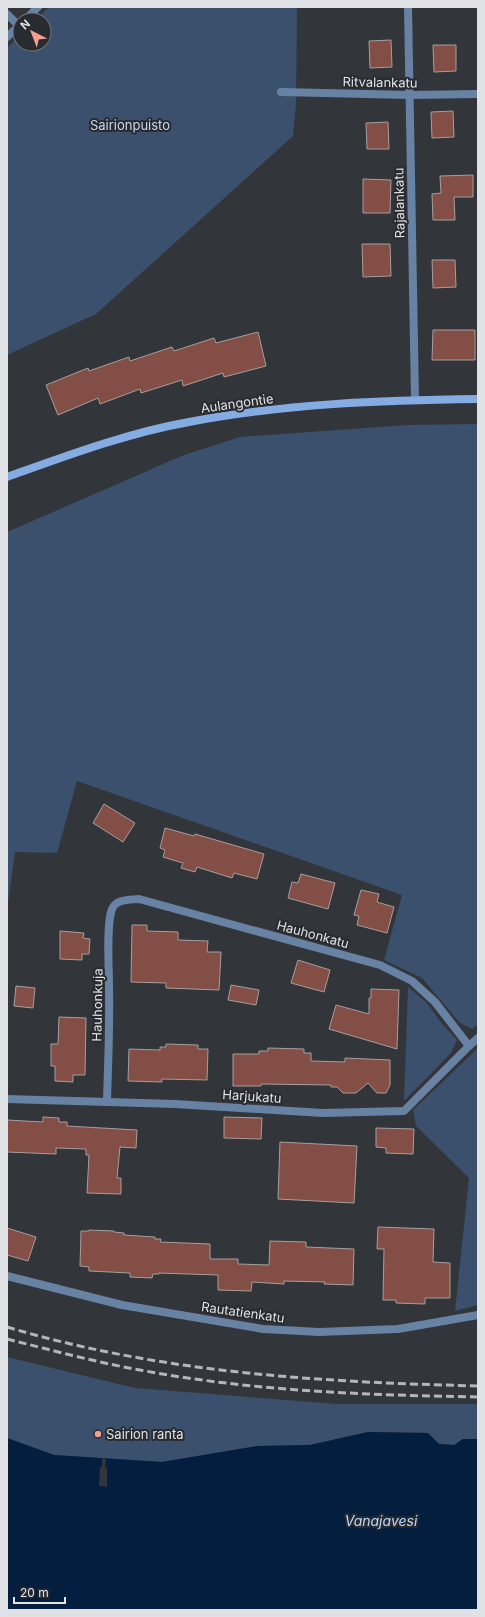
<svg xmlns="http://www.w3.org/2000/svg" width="485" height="1617" font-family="Inter,sans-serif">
<rect width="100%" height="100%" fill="#32353a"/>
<!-- green -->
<g fill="#3b506d">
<polygon points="49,7 297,7 296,104 293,136 96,314 7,355 7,48 20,35 20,44 44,44 44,20 36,20"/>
<polygon points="478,424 478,1024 472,1029 460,1023 422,978 384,960 402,895 77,781 57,853 15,852 7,910 7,532 184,455 240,437 407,425"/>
<polygon points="408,987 426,1002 443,1025 457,1040 451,1053 404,1101"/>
<polygon points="478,1048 478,1305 455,1311 469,1178 416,1126 413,1110"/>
<polygon points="7,1357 135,1388 337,1404 478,1404 478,1439 463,1439 454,1445 439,1444 428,1433 368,1432 310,1445 258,1446 162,1462 54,1455 7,1438"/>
</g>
<!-- water -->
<polygon fill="#041e40" points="368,1432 428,1433 439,1444 454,1445 463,1439 478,1439 478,1610 7,1610 7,1438 54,1455 162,1462 258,1446 310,1445"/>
<!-- pier -->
<polygon fill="#32353a" points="102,1458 106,1459 105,1467 107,1468 107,1487 99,1486 100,1467 102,1467"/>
<!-- building -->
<g fill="#824e46" stroke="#a79f9e">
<polygon points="391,40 392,67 370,68 369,41"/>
<polygon points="433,45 456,45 456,71 434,72"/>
<polygon points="453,111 454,137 432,138 431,112"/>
<polygon points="388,122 389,149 367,149 366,123"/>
<polygon points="473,175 473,197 454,197 455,220 433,220 432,194 441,193 440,176"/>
<polygon points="363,179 391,180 390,213 363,213"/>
<polygon points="362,244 390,244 391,276 363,277"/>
<polygon points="432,260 455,260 456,287 433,288"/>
<polygon points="433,330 475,330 475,360 432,360"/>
<polygon points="258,332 266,366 224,377 223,373 183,386 182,380 141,393 140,389 100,404 98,398 58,415 46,385 88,368 89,371 129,357 130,361 172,347 174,351 214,338 216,343"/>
<polygon points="104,804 135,823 123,842 93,823"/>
<polygon points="165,828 194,836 195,834 264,854 257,879 234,873 232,878 197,867 195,872 181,868 183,863 163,857 165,850 160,848"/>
<polygon points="301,874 335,883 328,909 288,898 292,882 298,883"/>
<polygon points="361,890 379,894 377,902 394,907 387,933 357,925 359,916 354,915"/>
<polygon points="132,925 147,925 147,931 178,932 178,940 208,941 207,952 221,952 219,990 166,988 166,983 131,982"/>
<polygon points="60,931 84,933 83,938 90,939 89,954 82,954 82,960 60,959"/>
<polygon points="298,960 330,970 324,992 291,983"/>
<polygon points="231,985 259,990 256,1005 228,1000"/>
<polygon points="16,986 35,988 33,1008 14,1006"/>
<polygon points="371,989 399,990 397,1049 329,1029 336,1005 369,1014 369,998 371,998"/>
<polygon points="59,1017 86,1018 85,1075 73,1075 73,1082 55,1081 55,1066 51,1066 51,1044 58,1044"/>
<polygon points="166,1044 198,1045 198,1049 208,1049 207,1080 162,1079 162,1082 128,1081 129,1049 160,1050 160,1047 166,1047"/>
<polygon points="268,1048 304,1049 304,1053 311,1053 311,1061 345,1062 345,1058 390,1060 390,1085 386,1093 377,1093 368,1083 356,1093 343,1093 337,1087 331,1087 331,1085 261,1084 261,1086 233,1086 233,1054 259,1054 259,1051 268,1051"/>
<polygon points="43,1117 59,1118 59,1122 67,1122 67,1126 137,1130 136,1148 120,1147 117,1178 121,1178 121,1194 87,1193 89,1155 86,1155 86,1149 56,1148 56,1154 7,1152 7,1120 43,1122"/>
<polygon points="224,1117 262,1118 261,1139 224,1138"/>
<polygon points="376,1128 414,1129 413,1154 386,1153 386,1148 376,1147"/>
<polygon points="280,1142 357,1146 354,1203 278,1199"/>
<polygon points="378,1227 434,1229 433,1262 450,1263 450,1298 425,1298 425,1304 396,1303 396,1300 383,1300 384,1249 377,1249"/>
<polygon points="7,1228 36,1237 28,1261 7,1255"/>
<polygon points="89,1230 114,1231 114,1232 124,1233 124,1235 155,1237 155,1239 161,1239 160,1242 210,1244 210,1259 238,1259 238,1264 269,1265 270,1241 306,1242 306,1247 354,1249 353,1285 324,1284 325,1282 284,1281 284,1284 252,1282 251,1291 218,1290 218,1275 159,1273 159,1274 153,1274 152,1278 130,1277 130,1273 89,1271 89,1267 80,1266 81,1231 89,1231"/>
</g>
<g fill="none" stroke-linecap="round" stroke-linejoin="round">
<!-- minor -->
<g stroke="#6882a3" stroke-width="8">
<polyline points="408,7 415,399"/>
<polyline points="7,14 19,26"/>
<polyline points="25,20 38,7"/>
<polyline points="7,37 20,25"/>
<polyline points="281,92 409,95 478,94"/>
<polyline points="7,1099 175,1104 323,1113 404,1111 469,1046"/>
<path d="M107,1102C108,1064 110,1025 109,986C109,967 106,925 112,909C116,899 129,900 139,899L380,965L412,981L435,1002L469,1046L478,1038"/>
<polyline points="7,1276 122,1305 263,1329 319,1332 398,1329 478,1315"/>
</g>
<!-- secondary -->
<path stroke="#84ace2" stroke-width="8" d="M7,477C66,456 127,433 189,422C284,404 382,400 478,399"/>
<!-- rail -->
<g stroke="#b4b6ba" stroke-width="3" stroke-dasharray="8 4" stroke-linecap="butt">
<path d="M7,1327C161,1373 319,1382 478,1386"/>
<path d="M7,1339C51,1350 95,1362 140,1370C251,1391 365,1395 478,1397"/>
</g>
</g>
<!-- markers -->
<circle fill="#f59d8e" stroke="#282b30" stroke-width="1.5" cx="98" cy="1434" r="4"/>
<g text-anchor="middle" stroke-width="4" stroke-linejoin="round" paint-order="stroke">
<!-- street labels -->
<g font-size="13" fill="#e0e2e5" stroke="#282b30">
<text transform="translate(380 82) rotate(1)" y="5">Ritvalankatu</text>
<text transform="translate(399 203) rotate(-91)" y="5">Rajalankatu</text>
<text transform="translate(237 403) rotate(-8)" y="5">Aulangontie</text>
<text transform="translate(313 934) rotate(15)" y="5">Hauhonkatu</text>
<text transform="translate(97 1005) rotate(-89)" y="5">Hauhonkuja</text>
<text transform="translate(252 1096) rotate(4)" y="5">Harjukatu</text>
<text transform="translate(243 1312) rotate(8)" y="5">Rautatienkatu</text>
</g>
<!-- park labels -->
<g font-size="13" fill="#c6d9f2" stroke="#282b30">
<text x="130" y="130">Sairionpuisto</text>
</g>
<!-- poi labels -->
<g font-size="13" fill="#e0e2e5" stroke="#282b30" text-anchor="start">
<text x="106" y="1439">Sairion ranta</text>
</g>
<!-- water labels -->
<g font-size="14" font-style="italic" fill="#bbd7fe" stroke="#282b30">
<text x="381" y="1526">Vanajavesi</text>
</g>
</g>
<!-- border -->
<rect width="485" height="1617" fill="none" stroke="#e0e2e5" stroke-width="16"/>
<!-- north arrow -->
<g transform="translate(32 32) rotate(318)"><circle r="19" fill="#282b30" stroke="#727478"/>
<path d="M0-3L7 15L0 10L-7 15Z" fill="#f59d8e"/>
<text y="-6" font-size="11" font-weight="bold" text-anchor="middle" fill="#e0e2e5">N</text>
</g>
<!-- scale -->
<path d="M14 1597v6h51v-6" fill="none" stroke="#e0e2e5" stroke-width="2"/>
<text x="20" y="1597" font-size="12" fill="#e0e2e5" stroke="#282b30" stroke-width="3" paint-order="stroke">20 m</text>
</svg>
